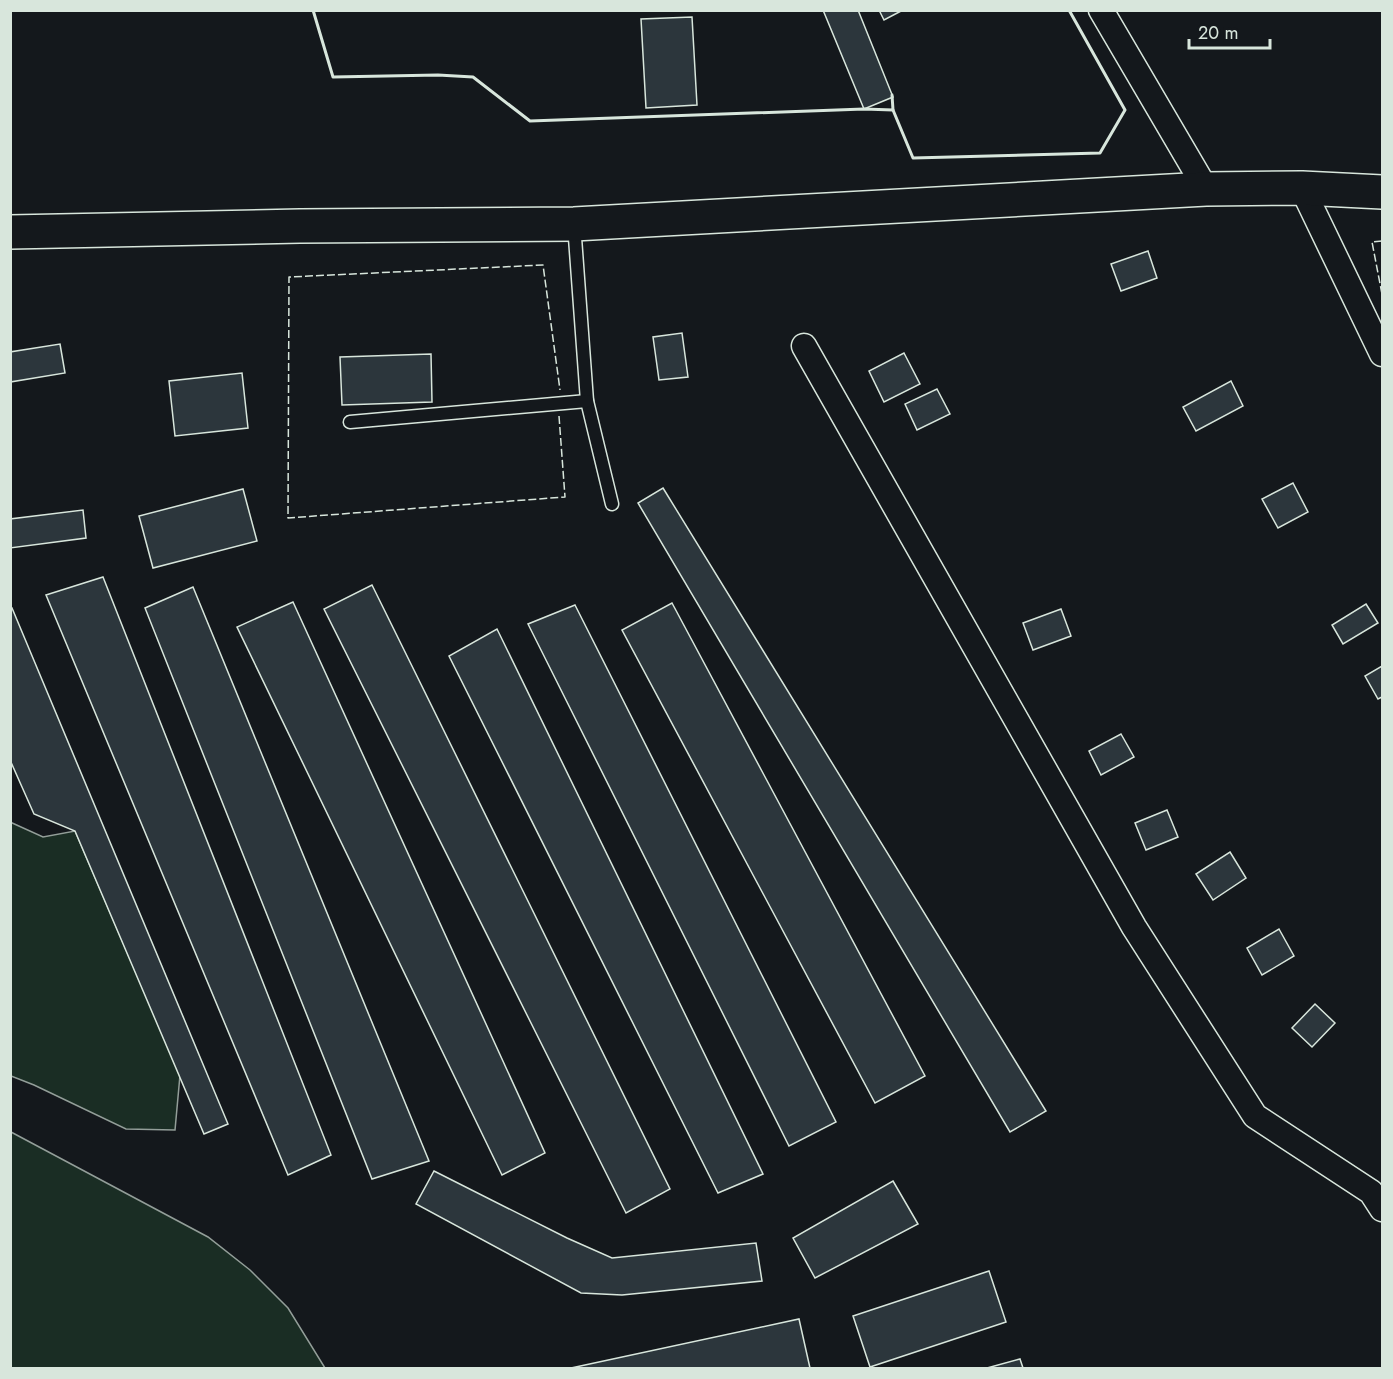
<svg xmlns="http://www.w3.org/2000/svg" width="1393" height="1379" font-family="Jost,sans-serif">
<rect width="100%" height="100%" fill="#14181c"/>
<!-- green -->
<g fill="#1a2d24" stroke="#939e99" stroke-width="1.5">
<polygon points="10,822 43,837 75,831 180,1075 175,1130 126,1129 34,1085 11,1076"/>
<polygon points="11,1132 208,1237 250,1270 288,1308 325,1368 11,1368"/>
</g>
<!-- building -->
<g fill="#2c363c" stroke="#d8e6dc" stroke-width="1.5">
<polygon points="823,10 858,10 893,97 864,109"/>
<polygon points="879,10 903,10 884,20"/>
<polygon points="692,17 697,105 646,108 641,19"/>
<polygon points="1148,251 1157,278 1121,291 1111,264"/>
<polygon points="682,333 688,377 659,380 653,337"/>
<polygon points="60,344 65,373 10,382 10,352"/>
<polygon points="904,353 920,384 884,402 869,371"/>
<polygon points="431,354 432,402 342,405 340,357"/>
<polygon points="242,373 248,428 175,436 169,381"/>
<polygon points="1231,381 1243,406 1196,431 1183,407"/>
<polygon points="937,389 950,414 917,430 905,404"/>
<polygon points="1293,483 1308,512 1278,528 1262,499"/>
<polygon points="663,488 1046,1111 1010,1132 638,503"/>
<polygon points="243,489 257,541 153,568 139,516"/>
<polygon points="83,510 86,538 10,548 10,519"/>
<polygon points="103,577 331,1155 288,1175 46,595"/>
<polygon points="372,585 670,1189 626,1213 324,609"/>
<polygon points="193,587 429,1161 372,1179 145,608"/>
<polygon points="293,602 545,1153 502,1175 237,627"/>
<polygon points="672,603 925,1076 875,1103 622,630"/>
<polygon points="1366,604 1378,623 1343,644 1332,625"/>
<polygon points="575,605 836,1122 789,1146 528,624"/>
<polygon points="12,608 228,1124 204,1134 75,831 34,814 10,760 10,609"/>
<polygon points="1061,609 1071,636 1033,650 1023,623"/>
<polygon points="497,629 763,1174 718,1193 449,656"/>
<polygon points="1382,666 1382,697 1378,699 1365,676"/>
<polygon points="1121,734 1134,757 1101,775 1089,751"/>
<polygon points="1167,810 1178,837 1146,850 1135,823"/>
<polygon points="1230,852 1246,878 1213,900 1196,874"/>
<polygon points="1279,929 1294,956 1262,975 1247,948"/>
<polygon points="1315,1004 1335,1023 1312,1047 1292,1028"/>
<polygon points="434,1171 567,1238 612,1258 756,1243 762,1281 622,1295 581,1293 416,1204"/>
<polygon points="893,1181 918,1224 815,1278 793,1238"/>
<polygon points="989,1271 1006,1322 870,1367 853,1316"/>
<polygon points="799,1319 810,1368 571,1368"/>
<polygon points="1020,1359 1023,1368 987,1368"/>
</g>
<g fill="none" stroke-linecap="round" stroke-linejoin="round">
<!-- lane casing -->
<g stroke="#d8e6dc" stroke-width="15">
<g id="lane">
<polyline points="574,224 587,401 612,504"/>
<polyline points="350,422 587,401"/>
</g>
</g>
<!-- street casing -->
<g stroke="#d8e6dc" stroke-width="27">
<g id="street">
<polyline points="1101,10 1206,189"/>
<polyline points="1302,188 1382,354"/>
<polyline points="804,346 1134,927 1255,1116 1371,1192 1382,1209"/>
</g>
</g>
<!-- secondary casing -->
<g stroke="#d8e6dc" stroke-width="36">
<polyline id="secondary" points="10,232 300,226 574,224 1206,189 1302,188 1382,192"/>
</g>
<!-- lane -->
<use href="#lane" stroke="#14181c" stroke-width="12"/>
<!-- street -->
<use href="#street" stroke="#14181c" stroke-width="24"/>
<!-- secondary -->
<use href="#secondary" stroke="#14181c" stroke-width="33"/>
<!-- fence -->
<g stroke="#d8e6dc" stroke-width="1.5" stroke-dasharray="8 3" stroke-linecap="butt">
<polyline points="1382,241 1372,242 1382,294"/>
<polyline points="559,416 565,497 288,518 289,277 543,265 560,390"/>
</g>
<!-- wall -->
<g stroke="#d8e6dc" stroke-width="3">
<polyline points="313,10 333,77 438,75 473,77 530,121 864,109 893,110 892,95"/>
<polyline points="893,110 913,158 1100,153 1125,110 1069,10"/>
</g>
</g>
<!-- border -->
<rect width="1393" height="1379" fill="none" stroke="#d8e6dc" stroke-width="24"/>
<!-- scale -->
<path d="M1189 39v9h81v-9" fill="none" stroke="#d8e6dc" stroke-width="3"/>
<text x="1198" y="39" font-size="18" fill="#d8e6dc" stroke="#14181c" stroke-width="4.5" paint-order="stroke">20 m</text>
</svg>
